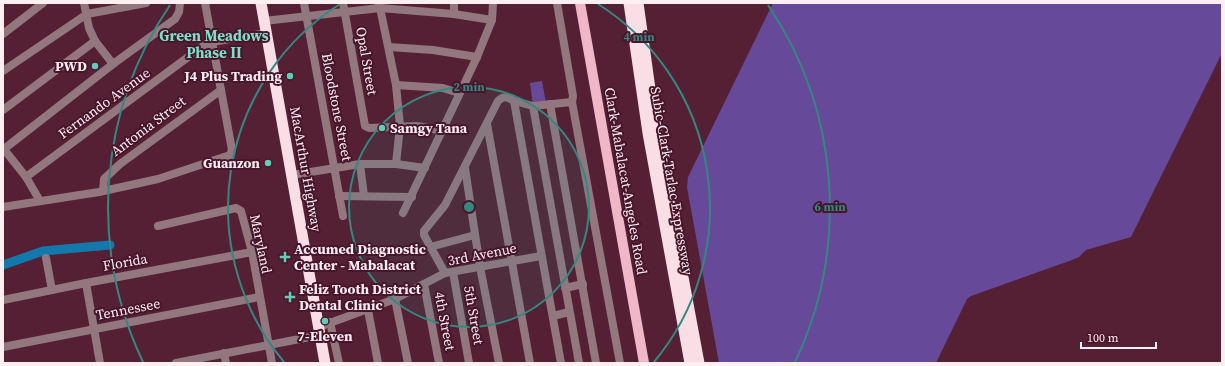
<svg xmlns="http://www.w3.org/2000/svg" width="1225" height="366" font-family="'Source Serif 4',serif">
<rect width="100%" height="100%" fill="#552034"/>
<!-- green -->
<g fill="#674999">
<polygon points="773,3 1222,3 1222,53 1131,237 1086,250 1079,257 1072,260 971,296 967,299 936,363 719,363 687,187 688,177"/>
<polygon points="542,81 546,103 533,105 530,83"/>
</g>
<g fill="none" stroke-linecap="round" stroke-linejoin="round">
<!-- river -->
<polyline stroke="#1379ad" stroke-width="9" points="3,265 43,251 110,245"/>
<!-- minor -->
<g stroke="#93777f" stroke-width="8">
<polyline points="84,3 89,28 95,41 113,64"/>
<polyline points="304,3 343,216"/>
<polyline points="343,3 365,126 369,128 417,126 443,131"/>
<polyline points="379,3 396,85 400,126 396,164"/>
<polyline points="557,3 573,96 572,102 620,363"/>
<polyline points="454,14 454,3"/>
<polyline points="264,21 380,8 454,14 492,20"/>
<polyline points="3,34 43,3"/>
<polyline points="389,47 433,50 477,57"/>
<polyline points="3,71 87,14 146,3"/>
<polyline points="396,85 443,88 459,93"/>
<polyline points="514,101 533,106 572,102"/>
<polyline points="550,104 596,363"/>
<polyline points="533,106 579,363"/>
<polyline points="3,110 95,41"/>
<polyline points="487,124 530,363"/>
<polyline points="3,148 26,177 40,201"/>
<polyline points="4,149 113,64 175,19 179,12 180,3"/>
<polyline points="360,164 364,196"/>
<polyline points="465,168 480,267 499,363"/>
<polyline points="292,175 360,164 396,164 425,168"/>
<polyline points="26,177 203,46 212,42 267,33"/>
<polyline points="103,191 104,179 120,164 221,90"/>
<polyline points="339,196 412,197"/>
<polyline points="3,207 99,192 158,179 230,155 232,150 205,3"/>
<polyline points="403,213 477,57 492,20 493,3"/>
<polyline points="158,226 236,208 241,211 252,252 272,363"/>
<polyline points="430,247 475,235"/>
<polyline points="46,258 52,290"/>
<polyline points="453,272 469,363"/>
<path d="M445,273L424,235V231L445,205L498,101C504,95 507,97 514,101L561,363"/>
<polyline points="86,283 100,363"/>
<polyline points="424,284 439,363"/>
<polyline points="565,288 583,284"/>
<polyline points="395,299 408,363"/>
<polyline points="3,300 86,283 252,252"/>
<polyline points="368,310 378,363"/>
<polyline points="553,316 569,312"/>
<polyline points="330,322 339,363"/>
<polyline points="319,327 395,299 445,273 541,256"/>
<polyline points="3,347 259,297"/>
<polyline points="224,353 226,363"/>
<polyline points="176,363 320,335"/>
</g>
<!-- major -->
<polyline stroke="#f0b7c8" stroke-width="10" points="580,3 644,363"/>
<!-- highway -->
<g stroke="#fadee6" stroke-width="11">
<polyline points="261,3 325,363"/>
<polyline points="629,3 648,133 690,363"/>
<polyline points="638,3 656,132 699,363"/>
</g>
</g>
<!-- distance rings -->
<circle cx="469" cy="207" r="120" fill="#338882" fill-opacity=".12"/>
<g fill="none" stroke="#338882" stroke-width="2">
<circle cx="469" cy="207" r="120"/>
<path d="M284 362A241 241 0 0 1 340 4M598 4A241 241 0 0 1 654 362"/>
<path d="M143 362A361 361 0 0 1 170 5M768 5A361 361 0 0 1 795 362"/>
</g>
<!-- markers -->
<g fill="#5dceb8" stroke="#49152a" stroke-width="1.5">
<circle cx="95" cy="66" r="4"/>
<circle cx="290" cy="76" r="4"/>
<circle cx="382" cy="128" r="4"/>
<circle cx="268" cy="163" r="4"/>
<path d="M283 251h4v4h4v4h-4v4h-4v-4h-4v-4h4z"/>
<path d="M288 291h4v4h4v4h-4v4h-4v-4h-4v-4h4z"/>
<circle cx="325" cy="321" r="4"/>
</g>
<g text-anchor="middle" stroke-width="4" stroke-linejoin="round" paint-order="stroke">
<!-- street labels -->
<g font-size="14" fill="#feeff3" stroke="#49152a">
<text transform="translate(367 61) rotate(80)" y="5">Opal Street</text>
<text transform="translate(104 103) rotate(-36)" y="5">Fernando Avenue</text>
<text transform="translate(337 107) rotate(79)" y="5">Bloodstone Street</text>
<text transform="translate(148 126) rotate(-37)" y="5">Antonia Street</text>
<text transform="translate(306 169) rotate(80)" y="5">MacArthur Highway</text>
<text transform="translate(626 181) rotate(80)" y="5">Clark-Mabalacat-Angeles Road</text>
<text transform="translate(672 181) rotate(80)" y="5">Subic-Clark-Tarlac Expressway</text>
<text transform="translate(261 244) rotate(78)" y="5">Maryland</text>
<text transform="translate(482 254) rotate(-11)" y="5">3rd Avenue</text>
<text transform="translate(125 262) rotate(-10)" y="5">Florida</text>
<text transform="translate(128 309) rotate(-11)" y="5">Tennessee</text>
<text transform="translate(474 315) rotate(80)" y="5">5th Street</text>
<text transform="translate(445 321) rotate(79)" y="5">4th Street</text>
</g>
<!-- poi labels -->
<g font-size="14" font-weight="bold" fill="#feeff3" stroke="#49152a" text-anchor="end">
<text x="87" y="71">PWD</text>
<text x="282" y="81">J4 Plus Trading</text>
<text x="390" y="133" text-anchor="start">Samgy Tana</text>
<text x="260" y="168">Guanzon</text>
<text x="294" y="254" text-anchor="start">Accumed Diagnostic<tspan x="294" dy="16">Center - Mabalacat</tspan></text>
<text x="299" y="294" text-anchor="start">Feliz Tooth District<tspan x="299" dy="16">Dental Clinic</tspan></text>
<text x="325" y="341" text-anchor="middle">7-Eleven</text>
</g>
<!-- neighbourhood labels -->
<g font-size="15" font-weight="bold" fill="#7be0cb" stroke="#49152a">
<text x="214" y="41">Green Meadows<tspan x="214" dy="17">Phase II</tspan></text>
</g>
</g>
<circle cx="469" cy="207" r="6" fill="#338882" stroke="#49152a" stroke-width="2"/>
<g font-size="12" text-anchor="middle" font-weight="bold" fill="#338882" stroke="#49152a" stroke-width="4" stroke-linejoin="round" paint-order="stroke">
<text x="639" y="41">4 min</text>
<text x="469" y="91">2 min</text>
<text x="830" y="211">6 min</text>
</g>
<!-- border -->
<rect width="1225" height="366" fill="none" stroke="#feeff3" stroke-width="8"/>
<!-- scale -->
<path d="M1081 342v6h75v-6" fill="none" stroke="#feeff3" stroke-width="2"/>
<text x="1087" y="342" font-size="12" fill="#feeff3" stroke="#49152a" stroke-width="3" paint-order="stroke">100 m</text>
</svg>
